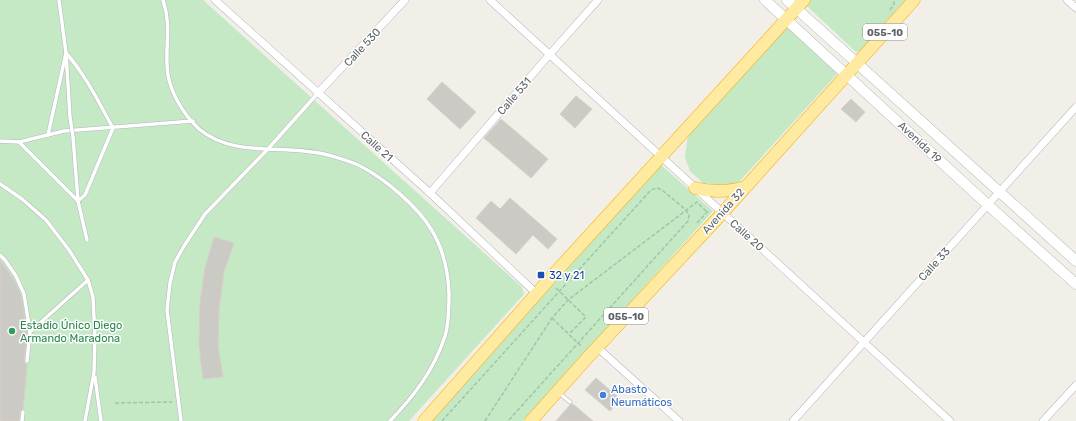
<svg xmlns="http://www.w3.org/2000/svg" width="1076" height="421" font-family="Rubik,sans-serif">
<rect width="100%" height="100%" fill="#f1efe8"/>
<!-- green -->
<g fill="#c5e8c5">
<polygon points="0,0 203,0 522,287 524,294 409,421 0,421"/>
<polygon points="811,0 905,0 861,50 856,52 806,5"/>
<polygon points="787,27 838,73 738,183 719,188 705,185 690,171 685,157 688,135"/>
<polygon points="661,165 713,211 523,421 429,421"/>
</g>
<!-- building -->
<g fill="#cccac5" stroke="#d6d1c6">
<polygon points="442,82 476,112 460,129 427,99"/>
<polygon points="576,96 592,109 575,128 560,114"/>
<polygon points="851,99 865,112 856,122 841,109"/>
<polygon points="501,119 548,159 531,178 484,138"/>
<polygon points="510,198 557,239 548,249 533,235 516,254 476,218 491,201 500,209"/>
<polygon points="214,237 234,243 224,272 219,310 218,346 223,377 203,379 199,345 200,303 205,268"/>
<polygon points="0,260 13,278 21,295 27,332 24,361 25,363 27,364 23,409 20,411 19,421 0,421"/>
<polygon points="596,378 620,399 610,411 585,390"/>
<polygon points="573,404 593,421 556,421 570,405"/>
</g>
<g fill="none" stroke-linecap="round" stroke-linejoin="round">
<!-- service casing -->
<g stroke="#b5b8bc" stroke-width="4.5">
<g id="service">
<polyline points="59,0 66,53 70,117"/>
<path d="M163,0C171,25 166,40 167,64C167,88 182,113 199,129C235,159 286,143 328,155C338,158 350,161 360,166C384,178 417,206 431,229C443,248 448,271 449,293C449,307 449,323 445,336C434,370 414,396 390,421"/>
<polyline points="73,137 78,201 87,240"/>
<polyline points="0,141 19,142 64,131 193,121"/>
<path d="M19,142L78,201L85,195L113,128C99,103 85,74 66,53L48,135"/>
<polyline points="0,184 22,199 46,220 69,250 88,280 93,297 95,336 94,372 85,421"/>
<polyline points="0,255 5,260 16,276 24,294 30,332 27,361"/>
<polyline points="30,332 88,280"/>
<polyline points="95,377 101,421"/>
<polyline points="559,393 570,402"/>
<polyline points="22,421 23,412"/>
<polyline points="181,421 167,310 170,283 175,262 184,246 205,214 267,150 318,93"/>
</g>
</g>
<!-- minor casing -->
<g stroke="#b5b8bc" stroke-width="8">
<g id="minor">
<polyline points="215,0 430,193 537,294"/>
<polyline points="490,0 950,421"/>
<polyline points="1067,0 1076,8"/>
<polyline points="318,93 405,0"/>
<polyline points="430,193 550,54 598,0"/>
<polyline points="598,348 679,421"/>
<polyline points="793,421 1076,107"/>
<polyline points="1043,421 1076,385"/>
</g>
</g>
<!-- secondary casing -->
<g stroke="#b6babf" stroke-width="11">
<g id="secondary">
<polyline points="765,0 988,205 1076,284"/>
<polyline points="787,0 1076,261"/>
</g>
</g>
<!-- trunk casing -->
<g stroke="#f9ab00" stroke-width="13">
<g id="trunk">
<path d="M695,188C713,193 728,192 745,187"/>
<polyline points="424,421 553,275 804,0"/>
<polyline points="531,421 590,355 716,220 914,0"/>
</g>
</g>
<!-- path -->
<g stroke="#9cc7a9" stroke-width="1.5" stroke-dasharray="4 2" stroke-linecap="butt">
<polyline points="890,10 894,4 894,0"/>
<polyline points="697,223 708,211"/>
<polyline points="556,288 586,317 569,334"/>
<polyline points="552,318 582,347"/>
<polyline points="115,403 172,402"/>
<polyline points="442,421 651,190 657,188 662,190 686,210 689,215 688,221 508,421"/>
<polyline points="485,421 552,318 568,300 697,202 707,212"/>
</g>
<!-- service -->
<use href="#service" stroke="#fff" stroke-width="3.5"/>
<!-- minor -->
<use href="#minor" stroke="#fff" stroke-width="7"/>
<!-- secondary -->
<use href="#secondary" stroke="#fff" stroke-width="10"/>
<!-- trunk -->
<use href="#trunk" stroke="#feeaa1" stroke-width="12"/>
<!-- service-bridge casing -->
<g stroke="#b5b8bc" stroke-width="4.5" stroke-linecap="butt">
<polyline id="service-bridge" points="70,117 73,137"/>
</g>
<!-- service-bridge -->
<use href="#service-bridge" stroke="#fff" stroke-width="3.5"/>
</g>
<!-- markers -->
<rect fill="#1a4fb4" stroke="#fff" stroke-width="1.5" x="537" y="271" width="8" height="8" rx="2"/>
<circle fill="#2e9e5b" stroke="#fff" stroke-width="1.5" cx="12" cy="331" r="4"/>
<circle fill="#3f7fe0" stroke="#fff" stroke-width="1.5" cx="603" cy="395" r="4"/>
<g text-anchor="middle" stroke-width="3" stroke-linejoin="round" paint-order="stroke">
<!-- shield labels -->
<g fill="#fff" stroke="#8f9295" stroke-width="1">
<rect x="863" y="24" width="44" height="16" rx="3"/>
<rect x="604" y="308" width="44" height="16" rx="3"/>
</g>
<g font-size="10" font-weight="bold" fill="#5f6368">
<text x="885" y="36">055-10</text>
<text x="626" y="320">055-10</text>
</g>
<!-- street labels -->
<g font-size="11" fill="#5f6368" stroke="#fff">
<text transform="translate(362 47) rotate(-47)" y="4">Calle 530</text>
<text transform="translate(514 96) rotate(-49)" y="4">Calle 531</text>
<text transform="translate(920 142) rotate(43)" y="4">Avenida 19</text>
<text transform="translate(377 146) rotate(42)" y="4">Calle 21</text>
<text transform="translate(723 211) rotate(-48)" y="4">Avenida 32</text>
<text transform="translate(747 235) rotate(42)" y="4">Calle 20</text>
<text transform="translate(934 264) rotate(-48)" y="4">Calle 33</text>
</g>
<!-- transit labels -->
<g font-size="11" fill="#164399" stroke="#fff" text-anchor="start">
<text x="549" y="279">32 y 21</text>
</g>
<!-- leisure labels -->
<g font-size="11" fill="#27864d" stroke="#fff" text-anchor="start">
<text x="20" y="329">Estadio Único Diego<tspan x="20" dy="13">Armando Maradona</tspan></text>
</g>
<!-- shop labels -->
<g font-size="11" fill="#366cbe" stroke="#fff" text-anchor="start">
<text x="611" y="393">Abasto<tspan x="611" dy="13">Neumáticos</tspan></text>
</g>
</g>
</svg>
